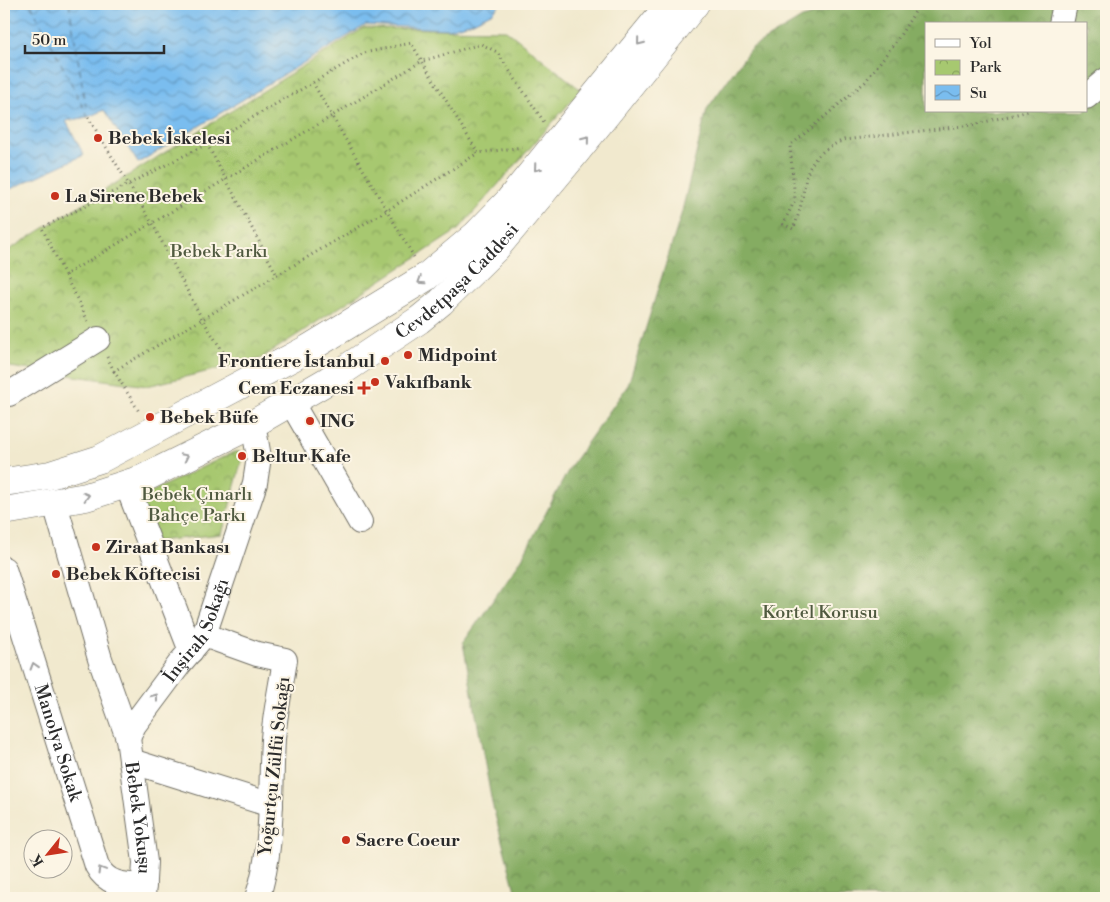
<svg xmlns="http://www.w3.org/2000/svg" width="1110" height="902" font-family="'Libre Bodoni',serif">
<defs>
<pattern id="forest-crowns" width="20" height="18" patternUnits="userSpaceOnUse" patternTransform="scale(1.25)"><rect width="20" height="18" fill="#85ac62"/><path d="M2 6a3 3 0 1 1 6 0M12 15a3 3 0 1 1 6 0" fill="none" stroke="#6d8c51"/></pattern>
<pattern id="park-crowns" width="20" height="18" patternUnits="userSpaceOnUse" patternTransform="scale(1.25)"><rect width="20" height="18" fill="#a7c870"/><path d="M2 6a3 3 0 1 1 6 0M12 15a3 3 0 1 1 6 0" fill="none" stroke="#88a35c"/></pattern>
<pattern id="water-waves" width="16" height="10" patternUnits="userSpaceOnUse" patternTransform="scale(1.25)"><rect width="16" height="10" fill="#7abdef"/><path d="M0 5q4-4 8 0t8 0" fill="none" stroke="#649ac2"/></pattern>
</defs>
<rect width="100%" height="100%" fill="#fcf5e5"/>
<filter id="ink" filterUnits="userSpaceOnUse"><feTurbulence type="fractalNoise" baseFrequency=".02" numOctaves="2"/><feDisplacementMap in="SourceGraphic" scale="10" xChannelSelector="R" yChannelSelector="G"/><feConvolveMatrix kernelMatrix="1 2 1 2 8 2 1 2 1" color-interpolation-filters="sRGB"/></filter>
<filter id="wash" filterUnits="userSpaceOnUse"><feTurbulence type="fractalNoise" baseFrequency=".0096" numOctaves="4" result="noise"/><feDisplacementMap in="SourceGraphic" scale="20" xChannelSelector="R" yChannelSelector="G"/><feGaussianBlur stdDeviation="1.12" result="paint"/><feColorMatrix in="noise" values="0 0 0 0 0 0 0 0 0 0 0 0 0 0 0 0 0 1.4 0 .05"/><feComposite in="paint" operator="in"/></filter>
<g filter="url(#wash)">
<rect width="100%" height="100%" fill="#f1e9ce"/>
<!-- forest -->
<path fill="url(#forest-crowns)" stroke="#586c46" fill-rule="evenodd" d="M851,4H1106V898H517L492,803L463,643L521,560L570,467L628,385L681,215L707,109L750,49L802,18ZM926,24H1086V111H926Z"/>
<!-- park -->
<g fill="url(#park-crowns)" stroke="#697a4e">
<polygon points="364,28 506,30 581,90 458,230 260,359 147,386 10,367 4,353 4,253"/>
<polygon points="234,452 244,452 222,534 157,541 140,497"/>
</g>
<!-- water -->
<polygon fill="url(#water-waves)" stroke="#52748d" points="4,4 500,4 493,12 473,22 448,29 366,25 138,163 104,110 88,117 66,121 84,155 6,191 7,194 4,196"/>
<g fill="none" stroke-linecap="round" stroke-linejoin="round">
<!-- ferry -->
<g stroke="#435766" stroke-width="1" stroke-dasharray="6 5" stroke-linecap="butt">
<polyline points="31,4 88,117"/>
<polyline points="69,4 87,114"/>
</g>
</g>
</g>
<g filter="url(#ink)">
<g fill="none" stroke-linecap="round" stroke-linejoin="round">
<!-- minor casing -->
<g stroke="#706e64" stroke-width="26">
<g id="minor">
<polyline points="1061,24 1065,4"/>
<polyline points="1086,97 1106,80"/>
<polyline points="9,394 98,339"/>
<polyline points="291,402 360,522"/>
<polyline points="127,485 191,651"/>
<path id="s1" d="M55,504L100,659L128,738L145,862L143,898"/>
<path id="s2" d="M4,569L97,866C107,885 124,885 144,886"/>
<path d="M204,635L257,654L285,660C281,686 275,713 273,739C270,790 274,850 257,898"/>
<path id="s3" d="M128,738L134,725L181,662L204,635L255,483L259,457L253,424"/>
<polyline points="131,761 271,805"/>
</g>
</g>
<!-- major casing -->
<g stroke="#706e64" stroke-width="29">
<g id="major">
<polyline points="4,482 50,475 100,459 308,349 426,277 476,235 508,202 670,4"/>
<path id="s4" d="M4,511L86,497L142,479L253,424L329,380L419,320L441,302L496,248L572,157L695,4"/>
</g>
</g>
<!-- path -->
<g stroke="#706e64" stroke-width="3" stroke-dasharray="1 4" stroke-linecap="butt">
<path d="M920,4L897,40L865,82L790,146L795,200L783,224L793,229C812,187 793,161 844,140L972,125L1029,111"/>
<polyline points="88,117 152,223 202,319 231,364"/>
<polyline points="207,144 277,275"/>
<polyline points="414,257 332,116 422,61 478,153 523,147"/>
<polyline points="65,275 42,228 207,144 364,53 411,43 422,61 481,44 497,52 544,122"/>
<polyline points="88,321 65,275 332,116 313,83"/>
<polyline points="107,357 114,371 386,211 478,153"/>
<polyline points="114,371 140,413"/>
</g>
<!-- minor -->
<use href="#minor" stroke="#fff" stroke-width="24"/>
<!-- major -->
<use href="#major" stroke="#fff" stroke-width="28"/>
</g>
<!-- one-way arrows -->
<defs><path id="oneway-chevron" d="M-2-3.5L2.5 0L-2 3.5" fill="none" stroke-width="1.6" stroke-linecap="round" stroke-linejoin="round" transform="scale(1.25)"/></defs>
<g stroke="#a0a0a0">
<use href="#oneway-chevron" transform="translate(640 42) rotate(129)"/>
<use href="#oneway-chevron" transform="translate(586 139) rotate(-51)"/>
<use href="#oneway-chevron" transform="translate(537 168) rotate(130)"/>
<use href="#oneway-chevron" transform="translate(421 281) rotate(147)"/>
<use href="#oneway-chevron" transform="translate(185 457) rotate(-26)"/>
<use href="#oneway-chevron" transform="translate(86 496) rotate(-14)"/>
<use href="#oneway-chevron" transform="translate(34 666) rotate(-107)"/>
<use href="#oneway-chevron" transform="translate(155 697) rotate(-53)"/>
<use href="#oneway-chevron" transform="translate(101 870) rotate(-121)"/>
</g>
</g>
<!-- markers -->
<g fill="#c8321e" stroke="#fcf5e5" stroke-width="2">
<circle cx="98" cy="138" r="5"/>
<circle cx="55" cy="196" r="5"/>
<circle cx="408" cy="355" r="5"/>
<circle cx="385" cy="361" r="5"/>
<circle cx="375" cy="382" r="5"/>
<path d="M361.5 380.5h5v5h5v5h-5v5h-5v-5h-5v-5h5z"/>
<circle cx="150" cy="417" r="5"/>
<circle cx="310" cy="421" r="5"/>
<circle cx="242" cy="456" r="5"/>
<circle cx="96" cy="547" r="5"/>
<circle cx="56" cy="574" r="5"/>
<circle cx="346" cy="840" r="5"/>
</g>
<g text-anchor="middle" stroke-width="4" stroke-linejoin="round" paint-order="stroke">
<!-- poi labels -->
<g font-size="18" font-weight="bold" fill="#2b2b2b" stroke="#fcf5e5" text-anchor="start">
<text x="108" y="144">Bebek İskelesi</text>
<text x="65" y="202">La Sirene Bebek</text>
<text x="418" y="361">Midpoint</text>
<text x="375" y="367" text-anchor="end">Frontiere İstanbul</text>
<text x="385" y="388">Vakıfbank</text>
<text x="354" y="394" text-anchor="end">Cem Eczanesi</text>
<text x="160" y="423">Bebek Büfe</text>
<text x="320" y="427">ING</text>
<text x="252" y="462">Beltur Kafe</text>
<text x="106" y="553">Ziraat Bankası</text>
<text x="66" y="580">Bebek Köftecisi</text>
<text x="356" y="846">Sacre Coeur</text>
</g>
<!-- park labels -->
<g font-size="18" fill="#505a40" stroke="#fcf5e5">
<text x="219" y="257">Bebek Parkı</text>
<text x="197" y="500">Bebek Çınarlı<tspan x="197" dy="21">Bahçe Parkı</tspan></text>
<text x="820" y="618">Kortel Korusu</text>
</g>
<!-- street labels -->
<g font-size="18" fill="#2b2b2b" stroke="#fcf5e5">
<text dy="6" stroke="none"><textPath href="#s4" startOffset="516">Cevdetpaşa Caddesi</textPath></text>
<text dy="6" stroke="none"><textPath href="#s3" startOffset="129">İnşirah Sokağı</textPath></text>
<text dy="6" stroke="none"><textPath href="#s2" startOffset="182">Manolya Sokak</textPath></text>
<text transform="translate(274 766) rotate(-84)" y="6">Yoğurtçu Zülfü Sokağı</text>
<text dy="6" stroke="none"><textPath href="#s1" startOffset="326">Bebek Yokuşu</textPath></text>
</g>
</g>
<!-- margin -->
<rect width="1110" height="902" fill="none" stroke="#fcf5e5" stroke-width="20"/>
<!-- legend -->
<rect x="925" y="22" width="162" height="90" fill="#fcf5e5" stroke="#a8a49b"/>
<rect x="935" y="39" width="25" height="8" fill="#ffffff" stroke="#a8a49b"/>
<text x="970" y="48" font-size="15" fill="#2b2b2b">Yol</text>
<rect x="935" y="60" width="25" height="15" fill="url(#park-crowns)" stroke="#a8a49b"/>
<text x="970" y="72" font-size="15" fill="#2b2b2b">Park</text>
<rect x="935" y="85" width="25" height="15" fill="url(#water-waves)" stroke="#a8a49b"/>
<text x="970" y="98" font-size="15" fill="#2b2b2b">Su</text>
<!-- north arrow -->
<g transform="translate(48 854) rotate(240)"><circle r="24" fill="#fcf5e5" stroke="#a8a49b"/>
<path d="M0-4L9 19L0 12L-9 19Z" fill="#c8321e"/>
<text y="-8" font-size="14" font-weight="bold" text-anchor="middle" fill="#2b2b2b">K</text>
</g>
<!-- scale -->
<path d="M25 45v8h139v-8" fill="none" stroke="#2b2b2b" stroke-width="2.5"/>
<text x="32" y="45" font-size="15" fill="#2b2b2b" stroke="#fcf5e5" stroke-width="4" paint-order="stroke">50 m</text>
</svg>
